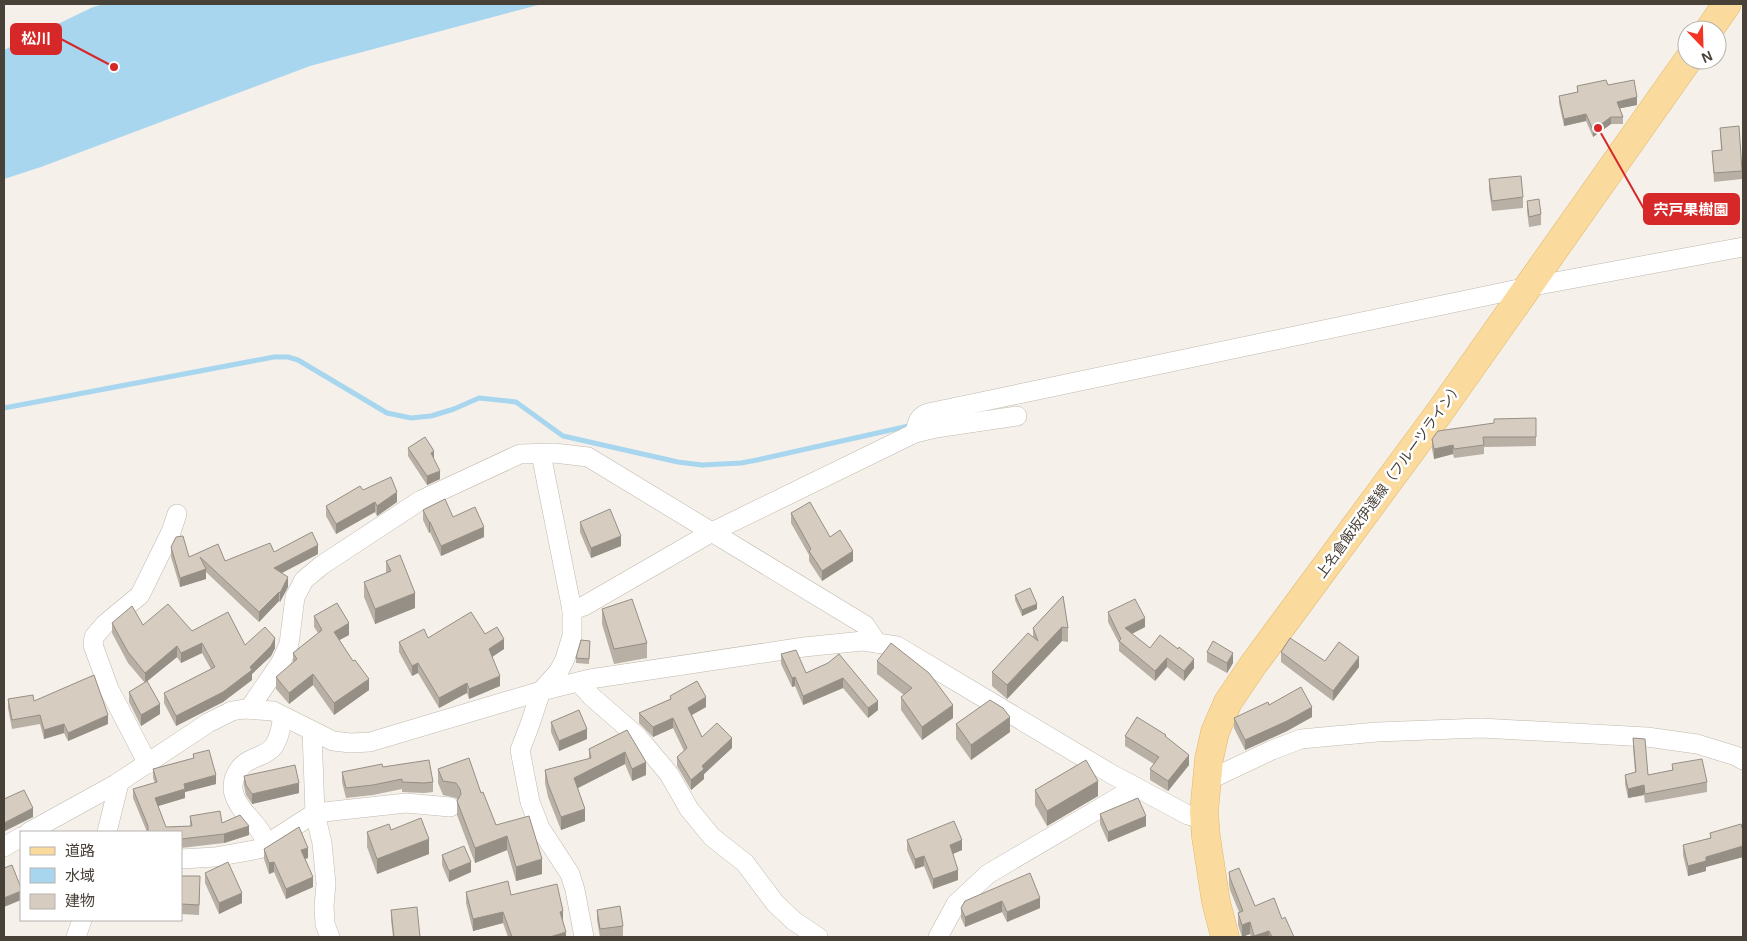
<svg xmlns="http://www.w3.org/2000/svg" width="1747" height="941" font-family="Helvetica,'Noto Sans JP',sans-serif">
<rect width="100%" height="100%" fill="#f5f1ea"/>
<!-- water -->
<polygon fill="#a9d6ef" points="104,4 542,4 310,66 41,167 4,179 4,50 93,7"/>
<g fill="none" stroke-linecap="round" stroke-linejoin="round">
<!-- stream -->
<polyline stroke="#a9d6ef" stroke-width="5" points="4,408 274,357 288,357 298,360 387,413 411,418 431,416 454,409 479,398 516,402 563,436 678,462 702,465 741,463 757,460 913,425"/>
<!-- minor casing -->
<g stroke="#c0b8ad" stroke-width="20">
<g id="minor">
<path d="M915,433C917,424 918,416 928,413L1528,287L1743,247"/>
<polyline points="541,454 572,610 572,636 565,659 559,671 541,691 529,727 520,750 530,802 540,828 570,874 575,890 584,937"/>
<polyline points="572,610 584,606 712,532 915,433 936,428 1017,416"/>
<polyline points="579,682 591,696 638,737 669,774 689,809 712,837 745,863 775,903 794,921 818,937"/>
<polyline points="249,709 281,662 289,644 295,597 304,580 322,565 421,500 520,454 554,453 588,457 865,625 877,643"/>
<polyline points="312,731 315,813 322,843 326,884 324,906 325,924 330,937"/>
<polyline points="148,764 109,689 93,645 94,637 105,624 140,595 171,532 177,514"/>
<polyline points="1206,784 1213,778 1272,750 1301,739 1377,732 1481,728 1647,737 1697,744 1736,756 1743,760"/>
<polyline points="29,832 116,784 208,723 232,711 244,709 273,711 333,741 351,743 370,742 541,691 590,679 804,647 863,641 897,646 1113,775 1188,815 1204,819"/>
<polyline points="107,832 119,783"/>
<path d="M267,844C264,839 262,833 258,828C249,816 238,808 234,794C232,789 233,784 234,779C243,754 262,761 274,746C280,737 281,726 283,717"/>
<polyline points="4,847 21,837"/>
<polyline points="181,859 215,857 259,849 315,813 406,803 450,807"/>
<polyline points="76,937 82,920"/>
<polyline points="938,937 956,904 988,874 1136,787"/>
</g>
</g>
<!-- primary casing -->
<g stroke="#e0b76c" stroke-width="29">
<g id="primary">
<polyline points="1709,30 1727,4"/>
<polyline points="1225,937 1216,902 1206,837 1204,812 1209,759 1215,732 1228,702 1253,665 1439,413 1688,60"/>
</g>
</g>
<!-- minor -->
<use href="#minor" stroke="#fff" stroke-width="19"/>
<!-- primary -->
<use href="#primary" stroke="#fbda9d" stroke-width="28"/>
</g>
<!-- wall -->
<g fill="#b8afa5">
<polygon points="1608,85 1637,105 1620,108 1623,117 1623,124 1611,124 1593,137 1586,121 1564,126 1559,103 1559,96 1577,92 1577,86"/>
<polygon points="1720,128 1742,171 1742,179 1714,182 1712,151 1721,150"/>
<polygon points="1489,179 1523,197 1523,208 1492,211 1489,190"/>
<polygon points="1527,201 1541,214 1541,225 1529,227 1527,211"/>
<polygon points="1536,418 1536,446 1484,447 1484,454 1454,458 1453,454 1434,459 1432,449 1432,439"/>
<polygon points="408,448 440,479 427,485 408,456"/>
<polygon points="363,490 397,502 377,516 375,512 336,534 326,516 326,506"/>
<polygon points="423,510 453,517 484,537 441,556 430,532 429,533 423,520"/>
<polygon points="791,513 830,537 853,561 822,581 809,561 809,555 791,523"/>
<polygon points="580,522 621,546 591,558 580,532"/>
<polygon points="171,547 189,557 225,561 274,552 318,554 282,573 288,587 280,602 279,601 259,622 206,572 206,579 180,587 171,557"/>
<polygon points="386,561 415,608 375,624 364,597 364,582 386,573"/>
<polygon points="1015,595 1037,609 1022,616 1015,600"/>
<polygon points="1063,596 1068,628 1068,642 1062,641 1007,699 992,686 992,672 1033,637 1033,628"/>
<polygon points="602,609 647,643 647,658 614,664 602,624"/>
<polygon points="1108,612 1145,627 1132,634 1150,648 1194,668 1184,681 1167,667 1155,681 1119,651 1119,643 1108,622"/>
<polygon points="314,616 349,635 339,640 369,690 334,715 313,685 289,704 276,689 276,677 293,663 293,653 318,633 314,627"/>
<polygon points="112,623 192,631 245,645 275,648 271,656 252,674 252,680 223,702 176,726 164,703 164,693 211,669 202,653 181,663 177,657 147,681 160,714 141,726 129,702 129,692 145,683 128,663 112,633"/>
<polygon points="485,634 504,649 492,657 500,686 469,699 467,693 439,708 418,673 412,676 399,652 399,642 428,638"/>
<polygon points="590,641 589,664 576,663 576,658"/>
<polygon points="1207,652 1233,663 1227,673 1207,662"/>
<polygon points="1281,652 1325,661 1359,667 1333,701 1281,662"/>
<polygon points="781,654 806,673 828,663 878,710 868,718 843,688 803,705 795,686 792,687 781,664"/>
<polygon points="877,661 953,718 922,740 901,710 901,697 904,695 877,674"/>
<polygon points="670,696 706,707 692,715 702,737 732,748 704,774 704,779 691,790 677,766 677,757 684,751 673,728 653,737 639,723 639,713 670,699"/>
<polygon points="8,699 34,701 108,724 68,741 64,733 44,739 40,724 12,729 8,708"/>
<polygon points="1269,705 1312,717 1287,731 1245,750 1234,728 1234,718"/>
<polygon points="551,722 587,739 559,751 551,732"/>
<polygon points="956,724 1010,732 971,760 956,739"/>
<polygon points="627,730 646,775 632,781 625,764 578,788 585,821 561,830 548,797 545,783 545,770 589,759 589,749"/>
<polygon points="1125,736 1166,737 1189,765 1168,791 1150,780 1150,769 1154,764 1125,746"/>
<polygon points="1633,738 1648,775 1672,770 1672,764 1707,782 1707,792 1645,803 1644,795 1628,798 1625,784 1625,775 1635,772 1633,748"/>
<polygon points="193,754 216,784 185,792 185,798 158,806 166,827 190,826 190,816 222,823 249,835 224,843 181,848 181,832 147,832 133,798 133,789 155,783 153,778 153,769 193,758"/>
<polygon points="383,767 433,782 433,792 424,793 402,792 402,789 373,795 346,798 342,782 342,772"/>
<polygon points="438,769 481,793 496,825 542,874 516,881 507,850 475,863 457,815 457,801 458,800 456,798 443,795 438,783"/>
<polygon points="244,776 299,793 252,804 246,795 244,786"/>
<polygon points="1035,790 1098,796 1047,826 1035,805"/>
<polygon points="1100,814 1146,826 1108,842 1100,824"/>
<polygon points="1743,831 1743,857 1706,867 1706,871 1688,876 1683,855 1683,845 1710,838 1710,833"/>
<polygon points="367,832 429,854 377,874 367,847"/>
<polygon points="907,840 962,850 953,854 958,880 933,889 924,866 915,869 907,850"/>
<polygon points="264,849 308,858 305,859 313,887 286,899 274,872 269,874 264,859"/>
<polygon points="442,855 471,872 449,882 442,865"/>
<polygon points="1229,872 1255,906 1282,919 1294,937 1251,937 1250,934 1242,937 1238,925 1238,913 1239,912 1230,890 1229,884"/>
<polygon points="205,873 242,903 219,914 205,883"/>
<polygon points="181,876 200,887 199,915 181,914"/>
<polygon points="466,892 511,895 563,922 566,937 508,937 503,923 473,931 466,903"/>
<polygon points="1040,898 1040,908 1007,922 1002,912 965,927 961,918 961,908 965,901"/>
<polygon points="391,910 420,937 393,937 391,920"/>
<polygon points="597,910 623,926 623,936 615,937 600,937 597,920"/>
</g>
<!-- shaded-wall -->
<g fill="#968f86">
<polygon points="1637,97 1637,105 1617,109 1617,102"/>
<polygon points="1586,114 1586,121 1564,126 1564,119"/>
<polygon points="1611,117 1611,124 1593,137 1593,130"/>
<polygon points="1453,445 1453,454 1434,459 1434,449"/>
<polygon points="434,451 434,459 431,453"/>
<polygon points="440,471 440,479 427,485 427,476"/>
<polygon points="397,492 397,502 377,516 377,506"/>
<polygon points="375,502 375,512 336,534 336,524"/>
<polygon points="429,522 430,522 430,532 429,533"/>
<polygon points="484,527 484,537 441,556 441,546"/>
<polygon points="621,536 621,546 591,558 591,548"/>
<polygon points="318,545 318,554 274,577 274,568"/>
<polygon points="853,551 853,561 822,581 822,571"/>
<polygon points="206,569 206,579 180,587 180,578"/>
<polygon points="288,577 288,587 280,602 280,593"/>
<polygon points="279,592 279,601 259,622 259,612"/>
<polygon points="415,593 415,608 375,624 375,609"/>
<polygon points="1037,604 1037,609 1022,616 1022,610"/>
<polygon points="1145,618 1145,627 1125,637 1125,628"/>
<polygon points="349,623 349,635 334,643 334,632"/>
<polygon points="1062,627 1062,641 1007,699 1007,685"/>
<polygon points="275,638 275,648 271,656 252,674 252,680 223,702 176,726 176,716 250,667"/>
<polygon points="504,639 504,649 489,659 489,649"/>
<polygon points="202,643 202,653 181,663 181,653"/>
<polygon points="177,646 177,657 145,683 145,673"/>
<polygon points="1233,653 1233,663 1227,673 1227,663"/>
<polygon points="1359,657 1359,667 1333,701 1333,691"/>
<polygon points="1167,658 1167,667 1155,681 1155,671"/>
<polygon points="1194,659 1194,668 1184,681 1184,671"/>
<polygon points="418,663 418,673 412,676 412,666"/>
<polygon points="313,674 313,685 289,704 289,693"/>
<polygon points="500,676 500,686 469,699 469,689"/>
<polygon points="795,677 795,686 792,687 792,678"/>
<polygon points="843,678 843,688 803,705 803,696"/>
<polygon points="369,679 369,690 334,715 334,703"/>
<polygon points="467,683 467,693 439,708 439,698"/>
<polygon points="706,697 706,707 688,717 688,708"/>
<polygon points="878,701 878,710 868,718 868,708"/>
<polygon points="160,704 160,714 141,726 141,715"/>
<polygon points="953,705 953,718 922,740 922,727"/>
<polygon points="1312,707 1312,717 1287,731 1245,750 1245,740"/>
<polygon points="108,715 108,724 68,741 68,733"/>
<polygon points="1010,717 1010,732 971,760 971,745"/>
<polygon points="673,718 673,728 653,737 653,727"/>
<polygon points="64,724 64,733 44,739 44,730"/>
<polygon points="587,729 587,739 559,751 559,741"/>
<polygon points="732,738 732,748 704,774 704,779 691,790 691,780 702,766"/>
<polygon points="625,752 625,764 574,790 574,778"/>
<polygon points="1189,755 1189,765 1168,791 1168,781"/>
<polygon points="646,762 646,775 632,781 632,769"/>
<polygon points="216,775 216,784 185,792 185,798 155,807 155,798 184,784"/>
<polygon points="1098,781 1098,796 1047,826 1047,811"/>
<polygon points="299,783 299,793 252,804 252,794"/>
<polygon points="1644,785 1644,795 1628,798 1628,789"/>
<polygon points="33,808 33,817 5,831 5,834 4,834 4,823"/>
<polygon points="585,809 585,821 561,830 561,817"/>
<polygon points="1146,816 1146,826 1108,842 1108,832"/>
<polygon points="249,826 249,835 224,843 224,834"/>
<polygon points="507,836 507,850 475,863 475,848"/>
<polygon points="429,839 429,854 377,874 377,859"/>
<polygon points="962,840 962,850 950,855 950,845"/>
<polygon points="1743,846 1743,857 1706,867 1706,871 1688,876 1688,866 1706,857"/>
<polygon points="308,848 308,858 301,860 301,850"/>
<polygon points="924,856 924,866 915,869 915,859"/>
<polygon points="542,859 542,874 516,881 516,867"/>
<polygon points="274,862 274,872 269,874 269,863"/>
<polygon points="471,862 471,872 449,882 449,871"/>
<polygon points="958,870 958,880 933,889 933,879"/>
<polygon points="313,877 313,887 286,899 286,889"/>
<polygon points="21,891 21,900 4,907 4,898"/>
<polygon points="242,893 242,903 219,914 219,903"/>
<polygon points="1040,898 1040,908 1007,922 1007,912"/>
<polygon points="1002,901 1002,912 965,927 965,917"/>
<polygon points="563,911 563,922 560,912"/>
<polygon points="503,912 503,923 473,931 473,919"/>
<polygon points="1250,922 1250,934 1242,937 1242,925"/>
<polygon points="1269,931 1269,937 1254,937 1254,936"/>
<polygon points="566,932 566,937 550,937"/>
</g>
<!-- building -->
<g fill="#d6ccc0" stroke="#968f86">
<polygon points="1606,80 1608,85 1634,80 1637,97 1617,102 1623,117 1611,117 1593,130 1586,114 1564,119 1559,96 1578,92 1577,86"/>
<polygon points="1739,126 1742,171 1714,173 1712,151 1722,150 1720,128"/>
<polygon points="1521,176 1523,197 1492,201 1489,179"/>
<polygon points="1539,199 1541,214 1529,217 1527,201"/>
<polygon points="1536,418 1536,437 1483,437 1484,445 1454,449 1453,445 1434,449 1432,439 1438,431 1494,423 1494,419"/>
<polygon points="425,437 434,451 431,453 440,471 427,476 408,448"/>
<polygon points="391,477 397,492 377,506 375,502 336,524 326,506 360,486 363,490"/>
<polygon points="445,499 453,517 475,507 484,527 441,546 430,522 429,522 423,510"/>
<polygon points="810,502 830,537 840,530 853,551 822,571 809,551 811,549 791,513"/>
<polygon points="610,509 621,536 591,548 580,522"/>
<polygon points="312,532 318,545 274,568 288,577 280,593 279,592 259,612 200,557 206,569 180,578 171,547 176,537 183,536 189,557 218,544 225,561 270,543 274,552"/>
<polygon points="400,555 415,593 375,609 364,582 391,571 386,561"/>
<polygon points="1030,588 1037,604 1022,610 1015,595"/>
<polygon points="1063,596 1068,628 1062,627 1007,685 992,672 1028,633 1038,641 1033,628"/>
<polygon points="632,599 647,643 614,649 602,609"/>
<polygon points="1135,599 1145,618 1125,628 1150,648 1160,635 1178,649 1179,647 1194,659 1184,671 1167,658 1155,671 1119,641 1121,639 1108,612"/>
<polygon points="337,603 349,623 334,632 353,661 355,660 369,679 334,703 313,674 289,693 276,677 297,659 293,653 322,630 314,616"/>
<polygon points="168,604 192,631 228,612 245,645 265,627 275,638 271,646 250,667 252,670 223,692 176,716 164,693 215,667 202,643 181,653 177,646 145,673 128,652 112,623 132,606 143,625"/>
<polygon points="471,612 485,634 497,627 504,639 489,649 500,676 469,689 467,683 439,698 418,663 412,666 399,642 424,629 428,638"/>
<polygon points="1290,638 1325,661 1339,642 1359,657 1333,691 1281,652"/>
<polygon points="581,640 590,641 589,659 576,658"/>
<polygon points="1213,641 1233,653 1227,663 1207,652"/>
<polygon points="891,643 929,673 953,705 922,727 901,697 912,688 877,661"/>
<polygon points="796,650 806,673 828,663 839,654 878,701 868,708 843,678 803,696 795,677 792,678 781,654"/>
<polygon points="94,675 108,715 68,733 64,724 44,730 40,715 12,720 8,699 33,695 34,701"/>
<polygon points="147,681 160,704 141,715 129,692"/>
<polygon points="697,681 706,697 688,708 702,737 717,723 732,738 702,766 704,769 691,780 677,757 687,748 673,718 653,727 639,713 671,699 670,696"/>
<polygon points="1301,687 1312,707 1287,721 1245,740 1234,718 1268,702 1269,705"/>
<polygon points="990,700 1003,708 1010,717 971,745 956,724"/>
<polygon points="579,710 587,729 559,741 551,722"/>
<polygon points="1137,717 1166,735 1165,736 1189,755 1168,781 1150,769 1159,757 1125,736"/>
<polygon points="627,730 646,762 632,769 625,752 574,778 585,809 561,817 548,784 545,770 591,758 589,749"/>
<polygon points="1633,738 1645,739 1648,775 1673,770 1672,764 1702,759 1707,782 1645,794 1644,785 1628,789 1625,775 1636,772"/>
<polygon points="209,750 216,775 184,784 185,789 155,798 166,827 192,826 190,816 220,811 222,823 240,815 249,826 224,834 181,839 181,832 148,832 148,826 133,789 157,782 153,769 194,758 193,754"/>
<polygon points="469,758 481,793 483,792 496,825 529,816 542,859 516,867 507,836 475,848 457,801 461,794 460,789 456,783 443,781 438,769"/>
<polygon points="429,760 433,782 424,783 402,782 402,779 373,785 346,788 342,772 382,764 383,767"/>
<polygon points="1086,760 1098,781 1047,811 1035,790"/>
<polygon points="295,765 299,783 252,794 246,785 244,776"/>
<polygon points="24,790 33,808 4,823 4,799"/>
<polygon points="1138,798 1146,816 1108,832 1100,814"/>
<polygon points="421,818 429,839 377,859 367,832 389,824 391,830"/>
<polygon points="954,821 962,840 950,845 958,870 933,879 924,856 915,859 907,840"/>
<polygon points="1741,824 1743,831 1743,846 1706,857 1706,861 1688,866 1683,845 1711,838 1710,833"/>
<polygon points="299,827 308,848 301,850 313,877 286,889 274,862 269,863 264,849"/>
<polygon points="464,846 471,862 449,871 442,855"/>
<polygon points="228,862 242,893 219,903 205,873"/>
<polygon points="12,865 21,888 21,891 4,898 4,868"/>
<polygon points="1239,868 1255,906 1274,898 1282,919 1285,917 1294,937 1272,937 1269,931 1254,936 1250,922 1242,925 1238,913 1243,911 1230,878 1229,872"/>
<polygon points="1030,873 1040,898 1007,912 1002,901 965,917 961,908 965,901"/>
<polygon points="181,876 200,876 199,905 181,904"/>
<polygon points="508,881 511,895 557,884 563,911 560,912 566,932 550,937 512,937 503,912 473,919 466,892"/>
<polygon points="620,906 623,926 600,929 597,910"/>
<polygon points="417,907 420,937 394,937 391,910"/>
</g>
<g text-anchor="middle" stroke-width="5" stroke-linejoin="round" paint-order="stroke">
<!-- street labels -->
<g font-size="14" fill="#484138" stroke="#fff">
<text transform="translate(1389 480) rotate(-54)" y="5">上名倉飯坂伊達線（フルーツライン）</text>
</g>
</g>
<!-- callouts -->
<path fill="none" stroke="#d62828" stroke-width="2" d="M114 67L61 39M1598 128L1644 209"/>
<g fill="#d62828" stroke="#fff" stroke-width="2">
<circle cx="114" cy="67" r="5"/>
<circle cx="1598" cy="128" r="5"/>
</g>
<g fill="#d62828" stroke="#d62828" stroke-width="2">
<rect x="11" y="24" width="50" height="30" rx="5"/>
<rect x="1644" y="194" width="95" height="30" rx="5"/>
</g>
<g font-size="15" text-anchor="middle" font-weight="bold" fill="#fff">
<text x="36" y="44">松川</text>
<text x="1691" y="215">宍戸果樹園</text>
</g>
<!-- border -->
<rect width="1747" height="941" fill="none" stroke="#484138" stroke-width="10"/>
<!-- legend -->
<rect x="20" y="831" width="162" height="90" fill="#ffffff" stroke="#b6b3af"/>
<rect x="30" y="847" width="25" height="8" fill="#fbda9d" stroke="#b6b3af"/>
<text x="65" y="856" font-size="15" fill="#484138">道路</text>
<rect x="30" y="868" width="25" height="15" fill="#a9d6ef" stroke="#b6b3af"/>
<text x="65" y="881" font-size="15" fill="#484138">水域</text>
<rect x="30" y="894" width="25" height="15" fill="#d6ccc0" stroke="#b6b3af"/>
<text x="65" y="906" font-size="15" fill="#484138">建物</text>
<!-- north arrow -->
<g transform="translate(1702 45) rotate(157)"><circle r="24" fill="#ffffff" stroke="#b6b3af"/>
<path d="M0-4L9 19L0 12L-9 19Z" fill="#f33623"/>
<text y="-8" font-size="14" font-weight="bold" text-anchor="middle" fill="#484138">N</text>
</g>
</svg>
